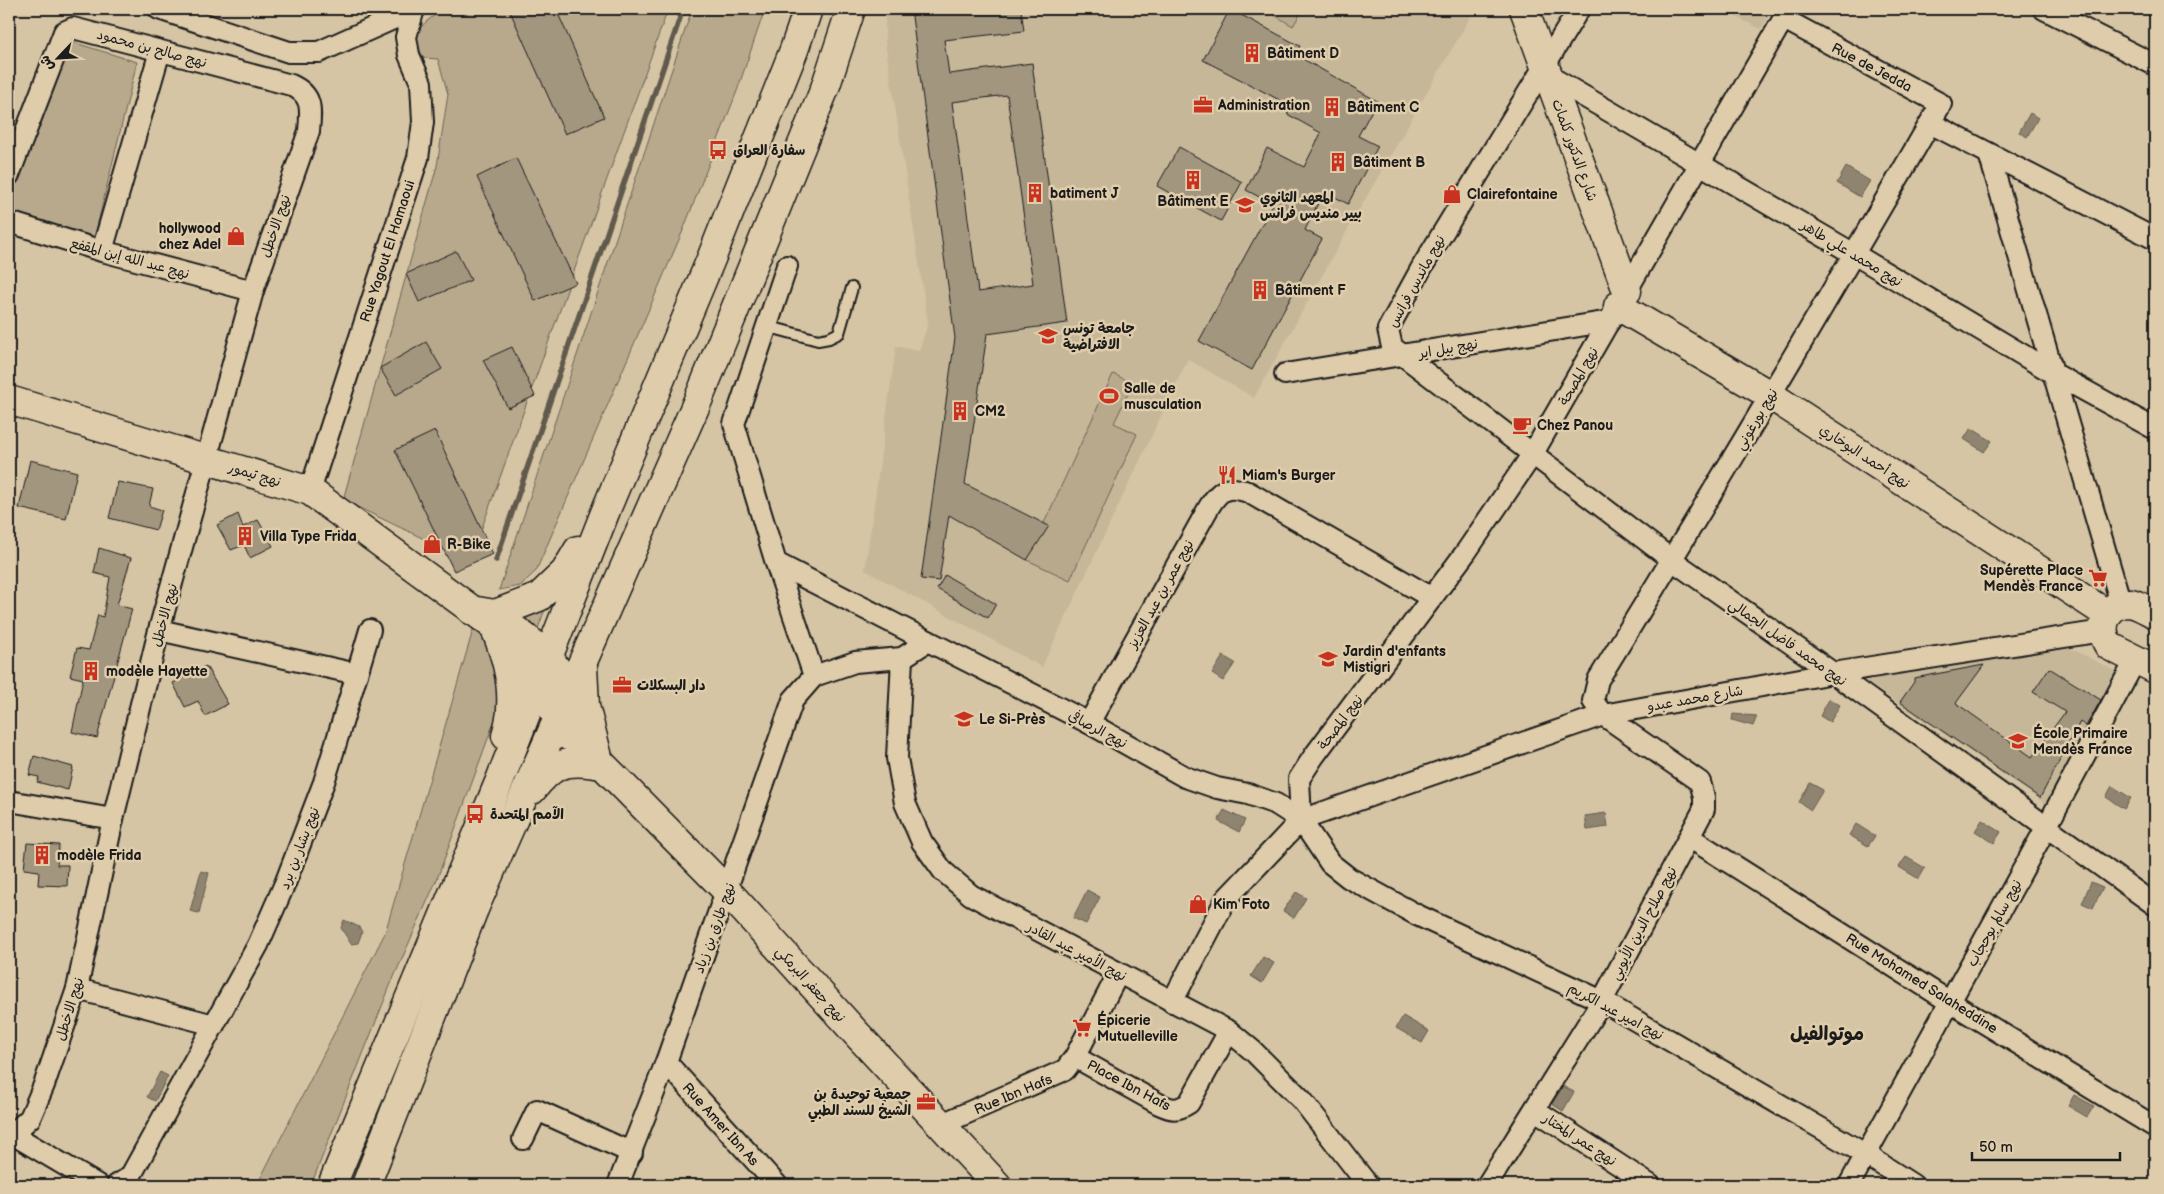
<svg xmlns="http://www.w3.org/2000/svg" width="2164" height="1194" font-family="'Balsamiq Sans','Playpen Sans Arabic',sans-serif">
<rect width="100%" height="100%" fill="#d6c5a4"/>
<filter id="ink" filterUnits="userSpaceOnUse"><feTurbulence type="fractalNoise" baseFrequency=".02" numOctaves="2"/><feDisplacementMap in="SourceGraphic" scale="10" xChannelSelector="R" yChannelSelector="G"/><feConvolveMatrix kernelMatrix="1 2 1 2 8 2 1 2 1" color-interpolation-filters="sRGB"/></filter>
<g filter="url(#ink)">
<!-- built -->
<g fill="#c6b799">
<polygon points="885,9 1475,9 1352,222 1254,398 1188,359 1042,667 865,570 896,346 919,351 928,323 885,41"/>
<polygon points="1720,9 1773,9 1761,29"/>
<polygon points="2056,648 2072,649 2121,674 2046,804 1861,678"/>
</g>
<!-- green -->
<g fill="#b8a98d" stroke="#6a6254">
<path d="M445,9H668L470,561L343,500L437,166L448,94L438,59L424,58C407,33 423,22 445,9Z"/>
<polygon points="692,9 765,9 737,91 684,228 536,571 520,586 499,590"/>
<polygon points="1264,9 1303,9 1293,26"/>
<polygon points="69,41 137,62 94,239 9,215 9,200"/>
<polygon points="1113,374 1133,383 1114,423 1137,434 1070,580 1027,560"/>
<polygon points="545,609 536,634 519,621"/>
<polygon points="475,623 499,674 502,700 437,879 390,986 311,1185 257,1185 385,933"/>
</g>
<!-- water -->
<g fill="#8f8470" stroke="#615a4e">
<polygon points="2030,113 2038,118 2027,137 2019,132"/>
<polygon points="1846,167 1870,181 1860,197 1837,183"/>
<polygon points="1971,428 1992,441 1984,452 1964,439"/>
<polygon points="1223,656 1235,663 1223,681 1212,674"/>
<polygon points="1829,699 1840,705 1830,722 1820,716"/>
<polygon points="1733,714 1757,716 1753,726 1732,720"/>
<polygon points="1810,783 1823,790 1811,810 1799,802"/>
<polygon points="2112,786 2131,798 2124,809 2106,797"/>
<polygon points="1224,810 1245,820 1239,832 1218,821"/>
<polygon points="1606,813 1608,827 1587,830 1585,816"/>
<polygon points="1982,820 2001,832 1994,843 1975,831"/>
<polygon points="1856,824 1875,836 1868,846 1849,835"/>
<polygon points="1906,857 1925,868 1919,879 1899,867"/>
<polygon points="201,871 209,873 199,913 190,911"/>
<polygon points="2091,882 2103,887 2093,908 2082,903"/>
<polygon points="1087,890 1100,897 1086,924 1073,918"/>
<polygon points="1296,892 1306,898 1294,918 1283,911"/>
<polygon points="344,920 359,927 362,932 358,943 351,944 341,928"/>
<polygon points="1263,957 1274,963 1262,983 1251,976"/>
<polygon points="1403,1016 1429,1031 1422,1043 1396,1028"/>
<polygon points="160,1072 168,1076 155,1101 147,1097"/>
<polygon points="1563,1086 1574,1092 1563,1111 1552,1104"/>
<polygon points="2074,1095 2094,1106 2087,1117 2068,1106"/>
</g>
<g fill="none" stroke-linecap="round" stroke-linejoin="round">
<!-- stream -->
<polyline stroke="#615a4e" stroke-width="5.5" points="496,560 683,9"/>
</g>
<!-- building -->
<g fill="#a2967f" stroke="#1c1c1c" fill-rule="evenodd">
<polygon points="509,9 556,9 604,117 565,134"/>
<path d="M911,9H1021L1024,31L944,40L949,74L1032,63L1067,323L987,334L965,484L1049,526L1027,560L949,515L939,581L921,579L955,338ZM1007,95L1033,284L978,292L952,102Z"/>
<polygon points="1230,9 1300,46 1296,55 1377,101 1358,136 1378,146 1348,204 1324,191 1305,230 1322,239 1252,370 1199,341 1273,204 1246,190 1267,148 1304,167 1321,133 1287,114 1291,106 1203,60"/>
<polygon points="1179,147 1242,182 1221,221 1157,186"/>
<polygon points="516,158 576,283 535,301 477,177"/>
<polygon points="456,251 471,280 419,302 406,274"/>
<polygon points="426,342 442,369 396,395 380,368"/>
<polygon points="512,347 535,396 508,408 483,360"/>
<polygon points="435,431 493,554 454,571 395,450"/>
<polygon points="30,460 77,472 66,519 19,508"/>
<polygon points="118,482 153,489 149,506 162,510 156,530 109,518"/>
<polygon points="238,514 243,527 258,520 273,546 250,558 244,545 231,550 217,525"/>
<polygon points="99,548 131,558 117,605 132,609 97,738 72,732 83,679 70,676 77,648 89,650 98,615 103,617 110,577 94,573"/>
<polygon points="945,575 996,604 988,618 937,589"/>
<polygon points="1984,665 1956,703 2032,757 2065,712 2033,692 2049,668 2101,700 2086,726 2080,722 2040,798 1900,702 1914,682 1914,678"/>
<polygon points="206,666 228,704 205,716 198,701 185,707 173,683"/>
<polygon points="34,756 73,767 68,790 37,782 39,777 29,775"/>
<polygon points="27,843 59,845 57,865 68,865 67,886 38,885 39,871 24,869"/>
</g>
<g fill="none" stroke-linecap="round" stroke-linejoin="round">
<!-- lane casing -->
<g stroke="#1c1c1c" stroke-width="14">
<polyline id="lane" points="766,326 818,340 829,338 839,333 852,288"/>
</g>
<!-- street casing -->
<g stroke="#1c1c1c" stroke-width="24">
<g id="street">
<polyline points="159,9 289,52 319,52 415,9"/>
<polyline points="1579,9 1422,267 1388,329 1392,347 1672,560 1833,673 2155,905"/>
<polyline points="2044,9 2155,65"/>
<polyline points="1549,76 1854,254 2053,373 2155,429"/>
<polyline points="1930,123 2155,239"/>
<polyline points="1989,154 2121,604"/>
<path d="M9,175L64,32L73,28L291,85C313,95 311,109 309,131L253,291L159,630L113,819L77,989L44,1085L30,1118L9,1137"/>
<polyline points="9,222 102,251 253,291"/>
<polyline points="102,251 160,51"/>
<polyline points="787,266 734,424 776,563 814,676"/>
<polyline points="1285,374 1610,321"/>
<polyline points="310,491 418,158 423,122 421,83 409,55 406,37 414,9"/>
<polyline points="776,563 928,641"/>
<polyline points="902,658 897,758 905,803 922,842 943,871 971,895 1229,1031 1253,1051 1302,1100 1368,1185"/>
<polyline points="357,674 370,630"/>
<polyline points="814,676 855,662 902,658 928,641 1089,723 1185,777 1217,788 1248,794 1276,804 1301,820 1330,863 1349,878 1417,915 1602,1001 1865,1154 1913,1185"/>
<path d="M1089,723L1209,507C1220,489 1227,485 1248,492L1432,598"/>
<polyline points="9,801 113,819"/>
<polyline points="1301,820 1299,779 1314,756 1466,552 1532,455 1789,9"/>
<polyline points="1689,837 1950,1002 2155,1127"/>
<polyline points="77,989 214,1025"/>
<polyline points="1172,1002 1226,899 1301,820 1603,715 1833,673 2103,631"/>
<path d="M1075,1057L1159,1104C1172,1110 1177,1111 1189,1103L1229,1031"/>
<polyline points="666,1062 777,1185"/>
<polyline points="1535,1110 1650,1185"/>
<polyline points="942,1124 1065,1070 1075,1057 1118,974"/>
<polyline points="12,1134 98,1185"/>
<polyline points="523,1139 537,1110 632,1153"/>
<polyline points="117,1185 130,1177 258,945 286,881 324,782 357,674 159,630"/>
<polyline points="618,1185 666,1062 793,700 814,676"/>
<path d="M1487,1185L1602,1001L1704,809V797L1700,782L1603,715L1593,701L1598,680C1715,490 1829,298 1941,104L1784,19"/>
<polyline points="1849,1185 2047,826 2136,659"/>
</g>
</g>
<!-- secondary casing -->
<g stroke="#1c1c1c" stroke-width="31">
<g id="secondary">
<polyline points="1524,9 1627,291"/>
<polyline points="1618,306 1770,395 2107,614"/>
<polyline points="9,400 310,491 494,626 538,684 568,736"/>
<polyline points="471,610 495,614 548,655 560,675 568,695 572,715 586,748 727,891 855,1032 997,1185"/>
<path d="M2155,614C2147,610 2138,604 2130,603C2106,602 2097,629 2109,646L2155,669"/>
</g>
</g>
<!-- highway casing -->
<g stroke="#1c1c1c" stroke-width="31">
<g id="highway">
<polyline points="495,614 539,597 565,572 578,550"/>
<path d="M494,626C505,653 513,679 511,709C511,718 508,727 506,736"/>
<polyline points="583,667 585,706 599,761"/>
<path d="M532,790C552,765 563,759 595,764"/>
<polyline points="332,1185 500,780 608,505 711,259 794,50 808,9"/>
<polyline points="366,1185 474,909 699,398 825,88 851,9"/>
</g>
</g>
<!-- lane -->
<use href="#lane" stroke="#deccaa" stroke-width="10"/>
<!-- street -->
<use href="#street" stroke="#deccaa" stroke-width="20"/>
<!-- secondary -->
<use href="#secondary" stroke="#deccaa" stroke-width="28"/>
<!-- highway -->
<use href="#highway" stroke="#deccaa" stroke-width="28"/>
</g>
</g>
<!-- icons -->
<defs>
<g id="building-bare" transform="scale(1.5)"><path d="M-4-6H4V6H1V3H-1V6H-4ZM-2.5-4.3h1.7v1.8h-1.7ZM.8-4.3h1.7v1.8H.8ZM-2.5-1h1.7V.8h-1.7ZM.8-1h1.7V.8H.8Z" fill="#c8321e" stroke="#deccaa" stroke-width="2.5" paint-order="stroke"/></g>
<g id="office-bare" transform="scale(1.5)"><path d="M-6-3h4V-5.5h4V-3h4V5H-6ZM-1-4.5V-3h2v-1.5ZM-6 0V1H6V0Z" fill="#c8321e" stroke="#deccaa" stroke-width="2.5" paint-order="stroke"/></g>
<g id="bus-bare" transform="scale(1.5)"><path d="M-5-6H5V4H4V6H2V4H-2V6H-4V4H-5ZM-3.5-4V0h7V-4ZM-3.5 1.2v1.5H-2V1.2ZM2 1.2v1.5H3.5V1.2Z" fill="#c8321e" stroke="#deccaa" stroke-width="2.5" paint-order="stroke"/></g>
<g id="shop-bare" transform="scale(1.5)"><path d="M-5-2.5h2.3a2.7 3.5 0 0 1 5.4 0H5L5.5 6h-11ZM-1.5-2.5h3a1.5 2.3 0 0 0-3 0Z" fill="#c8321e" stroke="#deccaa" stroke-width="2.5" paint-order="stroke"/></g>
<g id="school-bare" transform="scale(1.5)"><path d="M0-5L7-2L0 1L-7-2ZM-4 1L0 2.5L4 1V4Q0 6-4 4Z" fill="#c8321e" stroke="#deccaa" stroke-width="2.5" paint-order="stroke"/></g>
<g id="university-bare" transform="scale(1.5)"><path d="M0-5L7-2L0 1L-7-2ZM-4 1L0 2.5L4 1V4Q0 6-4 4Z" fill="#c8321e" stroke="#deccaa" stroke-width="2.5" paint-order="stroke"/></g>
<g id="stadium-bare" transform="scale(1.5)"><path d="M0-5a6.5 5 0 1 0 0 10a6.5 5 0 1 0 0-10ZM-3.5-1.8h7v3.6h-7Z" fill="#c8321e" stroke="#deccaa" stroke-width="2.5" paint-order="stroke"/></g>
<g id="cafe-bare" transform="scale(1.5)"><path d="M-5.5-4.5H6V0H3Q3 3.5 0 3.5H-2.5Q-5.5 3.5-5.5 0ZM3-3.2v2h1.7v-2ZM-6 4.5H4V6H-6Z" fill="#c8321e" stroke="#deccaa" stroke-width="2.5" paint-order="stroke"/></g>
<g id="restaurant-bare" transform="scale(1.5)"><path d="M-5-6h1v4h1v-4h1v4h1v-4h1v5L-1.5 .5V6h-2V.5L-5-1ZM5-6V6H3V1.5H1.5Q1.5-4 5-6Z" fill="#c8321e" stroke="#deccaa" stroke-width="2.5" paint-order="stroke"/></g>
<g id="supermarket-bare" transform="scale(1.5)"><path d="M-6-5.5h2.5l.6 2H6L4.5 2H-2.5L-4.4-4H-6ZM-1.5 3.2a1.3 1.3 0 1 0 .1 0ZM3 3.2a1.3 1.3 0 1 0 .1 0Z" fill="#c8321e" stroke="#deccaa" stroke-width="2.5" paint-order="stroke"/></g>
</defs>
<g fill-rule="evenodd">
<use href="#building-bare" x="1252" y="53"/>
<use href="#office-bare" x="1203" y="105"/>
<use href="#building-bare" x="1332" y="107"/>
<use href="#bus-bare" x="718" y="150"/>
<use href="#building-bare" x="1338" y="162"/>
<use href="#building-bare" x="1193" y="180"/>
<use href="#building-bare" x="1035" y="193"/>
<use href="#shop-bare" x="1452" y="194"/>
<use href="#school-bare" x="1245" y="205"/>
<use href="#shop-bare" x="236" y="236"/>
<use href="#building-bare" x="1260" y="290"/>
<use href="#university-bare" x="1048" y="336"/>
<use href="#stadium-bare" x="1109" y="396"/>
<use href="#building-bare" x="960" y="411"/>
<use href="#cafe-bare" x="1522" y="425"/>
<use href="#restaurant-bare" x="1227" y="475"/>
<use href="#building-bare" x="245" y="536"/>
<use href="#shop-bare" x="432" y="544"/>
<use href="#supermarket-bare" x="2098" y="578"/>
<use href="#school-bare" x="1328" y="659"/>
<use href="#building-bare" x="91" y="671"/>
<use href="#office-bare" x="622" y="685"/>
<use href="#school-bare" x="964" y="719"/>
<use href="#school-bare" x="2018" y="741"/>
<use href="#bus-bare" x="475" y="814"/>
<use href="#building-bare" x="42" y="855"/>
<use href="#shop-bare" x="1198" y="904"/>
<use href="#supermarket-bare" x="1082" y="1028"/>
<use href="#office-bare" x="926" y="1102"/>
</g>
<g text-anchor="middle" stroke-width="5" stroke-linejoin="round" paint-order="stroke">
<!-- street labels -->
<g font-size="14" fill="#1c1c1c" stroke="#deccaa">
<text transform="translate(152 48) rotate(15)" y="5">نهج صالح بن محمود</text>
<text transform="translate(1872 67) rotate(28)" y="5">Rue de Jedda</text>
<text transform="translate(1575 150) rotate(70)" y="5">شارع الدكتور كلمات</text>
<text transform="translate(275 226) rotate(-71)" y="5">نهج الاخطل</text>
<text transform="translate(387 251) rotate(-72)" y="5">Rue Yagout El Hamaoui</text>
<text transform="translate(1852 253) rotate(31)" y="5">نهج محمد علي طاهر</text>
<text transform="translate(130 258) rotate(15)" y="5">نهج عبد الله إبن المقفع</text>
<text transform="translate(1416 281) rotate(-61)" y="5">نهج ماندس فرانس</text>
<text transform="translate(1448 348) rotate(-10)" y="5">نهج بيل اير</text>
<text transform="translate(1578 376) rotate(-60)" y="5">نهج المصحة</text>
<text transform="translate(1756 419) rotate(-59)" y="5">نهج بورغوني</text>
<text transform="translate(1865 456) rotate(33)" y="5">نهج أحمد البوخاري</text>
<text transform="translate(255 474) rotate(17)" y="5">نهج تيمور</text>
<text transform="translate(1160 594) rotate(-61)" y="5">نهج عمر بن عبد العزيز</text>
<text transform="translate(164 615) rotate(-75)" y="5">نهج الاخطل</text>
<text transform="translate(1788 642) rotate(35)" y="5">نهج محمد فاضل الجمالي</text>
<text transform="translate(1695 698) rotate(-10)" y="5">شارع محمد عبدو</text>
<text transform="translate(1340 722) rotate(-53)" y="5">نهج المصحة</text>
<text transform="translate(1098 729) rotate(28)" y="5">نهج الرصافي</text>
<text transform="translate(299 848) rotate(-69)" y="5">نهج بشار بن برد</text>
<text transform="translate(1643 923) rotate(-62)" y="5">نهج صلاح الدين الأيوبي</text>
<text transform="translate(1994 923) rotate(-61)" y="5">نهج سالم بوحجاب</text>
<text transform="translate(714 928) rotate(-70)" y="5">نهج طارق بن زياد</text>
<text transform="translate(1077 951) rotate(28)" y="5">نهج الأمير عبد القادر</text>
<text transform="translate(1922 983) rotate(32)" y="5">Rue Mohamed Salaheddine</text>
<text transform="translate(811 984) rotate(48)" y="5">نهج جعفر البرمكي</text>
<text transform="translate(69 1009) rotate(-73)" y="5">نهج الاخطل</text>
<text transform="translate(1616 1011) rotate(28)" y="5">نهج امير عبد الكريم</text>
<text transform="translate(1129 1085) rotate(28)" y="5">Place Ibn Hafs</text>
<text transform="translate(1013 1094) rotate(-23)" y="5">Rue Ibn Hafs</text>
<text transform="translate(721 1124) rotate(48)" y="5">Rue Amer Ibn As</text>
<text transform="translate(1580 1139) rotate(33)" y="5">نهج عمر المختار</text>
</g>
<!-- poi labels -->
<g font-size="14" font-weight="bold" fill="#1c1c1c" stroke="#deccaa" text-anchor="start">
<text x="1267" y="58">Bâtiment D</text>
<text x="1218" y="110">Administration</text>
<text x="1347" y="112">Bâtiment C</text>
<text x="733" y="155">سفارة العراق</text>
<text x="1353" y="167">Bâtiment B</text>
<text x="1050" y="198">batiment J</text>
<text x="1467" y="199">Clairefontaine</text>
<text x="1260" y="202">المعهد الثانوي<tspan x="1260" dy="16">بيير منديس فرانس</tspan></text>
<text x="1193" y="206" text-anchor="middle">Bâtiment E</text>
<text x="221" y="233" text-anchor="end">hollywood<tspan x="221" dy="16">chez Adel</tspan></text>
<text x="1275" y="295">Bâtiment F</text>
<text x="1063" y="333">جامعة تونس<tspan x="1063" dy="16">الافتراضية</tspan></text>
<text x="1124" y="393">Salle de<tspan x="1124" dy="16">musculation</tspan></text>
<text x="975" y="416">CM2</text>
<text x="1537" y="430">Chez Panou</text>
<text x="1242" y="480">Miam's Burger</text>
<text x="260" y="541">Villa Type Frida</text>
<text x="447" y="549">R-Bike</text>
<text x="2083" y="575" text-anchor="end">Supérette Place<tspan x="2083" dy="16">Mendès France</tspan></text>
<text x="1343" y="656">Jardin d'enfants<tspan x="1343" dy="16">Mistigri</tspan></text>
<text x="106" y="676">modèle Hayette</text>
<text x="637" y="690">دار البسكلات</text>
<text x="979" y="724">Le Si-Près</text>
<text x="2033" y="738">École Primaire<tspan x="2033" dy="16">Mendès France</tspan></text>
<text x="490" y="819">الآمم المتحدة</text>
<text x="57" y="860">modèle Frida</text>
<text x="1213" y="909">Kim Foto</text>
<text x="1097" y="1025">Épicerie<tspan x="1097" dy="16">Mutuelleville</tspan></text>
<text x="911" y="1099" text-anchor="end">جمعية توحيدة بن<tspan x="911" dy="16">الشيخ للسند الطبي</tspan></text>
</g>
<!-- district labels -->
<g font-size="19" font-weight="bold" fill="#1c1c1c" stroke="#deccaa">
<text x="1827" y="1040">موتوالفيل</text>
</g>
</g>
<!-- margin -->
<rect width="2164" height="1194" fill="none" stroke="#deccaa" stroke-width="30"/>
<rect x="15" y="15" width="2134" height="1164" fill="none" stroke="#1c1c1c" stroke-width="2" filter="url(#ink)"/>
<!-- north arrow -->
<g transform="translate(58 58) rotate(245)" stroke="#deccaa" stroke-width="4" paint-order="stroke">
<path d="M0-4L9 19L0 12L-9 19Z" fill="#1c1c1c"/>
<text y="-8" font-size="14" font-weight="bold" text-anchor="middle" fill="#1c1c1c">ش</text>
</g>
<!-- scale -->
<path d="M1972 1152v8h148v-8" fill="none" stroke="#1c1c1c" stroke-width="2.5"/>
<text x="1979" y="1152" font-size="15" fill="#1c1c1c" stroke="#deccaa" stroke-width="4" paint-order="stroke">50 m</text>
</svg>
